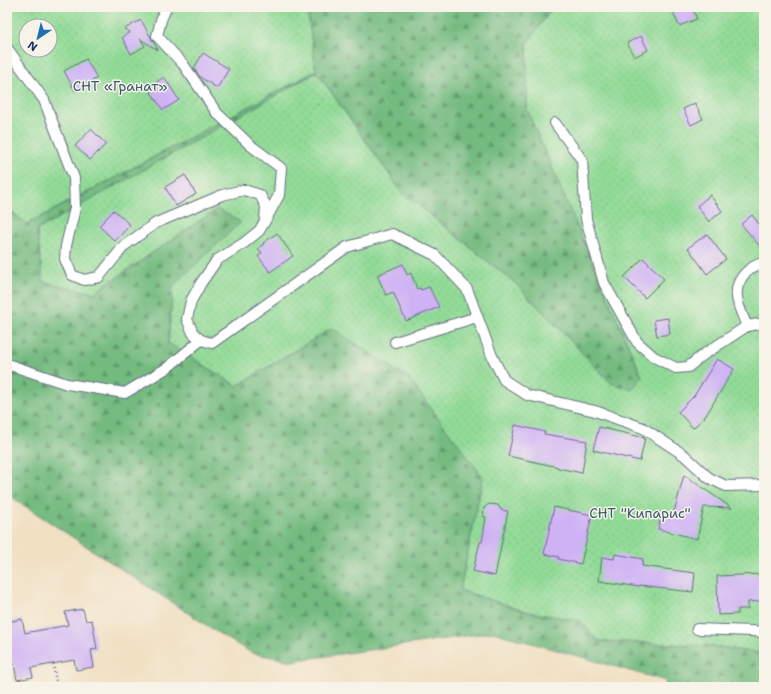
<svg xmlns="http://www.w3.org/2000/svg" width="771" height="694" font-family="'Shantell Sans',sans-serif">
<defs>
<pattern id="grass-dots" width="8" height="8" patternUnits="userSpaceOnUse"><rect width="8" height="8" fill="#92db97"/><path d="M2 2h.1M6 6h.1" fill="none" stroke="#7dbc85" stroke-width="1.8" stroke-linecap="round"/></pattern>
<pattern id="forest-firs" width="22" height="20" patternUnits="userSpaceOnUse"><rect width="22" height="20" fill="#75bb80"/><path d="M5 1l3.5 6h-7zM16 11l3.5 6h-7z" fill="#5f986c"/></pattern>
</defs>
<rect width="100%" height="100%" fill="#f7f3e8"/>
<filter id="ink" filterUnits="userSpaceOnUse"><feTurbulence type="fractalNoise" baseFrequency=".025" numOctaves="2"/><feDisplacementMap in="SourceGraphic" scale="8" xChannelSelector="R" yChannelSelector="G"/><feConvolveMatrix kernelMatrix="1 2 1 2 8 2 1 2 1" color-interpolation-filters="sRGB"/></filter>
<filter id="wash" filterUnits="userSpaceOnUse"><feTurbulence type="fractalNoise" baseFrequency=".012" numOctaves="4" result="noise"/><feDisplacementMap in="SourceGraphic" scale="16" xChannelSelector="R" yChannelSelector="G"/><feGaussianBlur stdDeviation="0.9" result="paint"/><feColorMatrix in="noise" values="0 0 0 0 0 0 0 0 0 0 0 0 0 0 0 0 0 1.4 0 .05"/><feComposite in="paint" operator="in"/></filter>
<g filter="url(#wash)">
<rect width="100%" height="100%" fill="#f1e0c2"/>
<!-- grass -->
<g fill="url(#grass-dots)" stroke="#56857a" fill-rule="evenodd">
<path d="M7,7H307L316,71L27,224L7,209ZM26,26H50V50H26Z"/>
<polygon points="553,7 764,7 764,654 713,646 598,641 580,621 528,612 460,590 483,477 332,328 237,386 168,343 173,286 240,222 217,209 94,293 43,282 37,230 317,72 401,191 515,283 642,377 527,110 527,43"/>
</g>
<!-- forest -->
<polygon fill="url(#forest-firs)" stroke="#48756f" points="307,7 553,7 527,43 527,110 642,377 632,390 611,383 515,283 402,192 317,72 37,230 43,282 94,293 217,209 241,222 173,286 168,343 237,386 332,328 408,378 483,477 460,590 528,612 580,621 598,641 713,646 764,654 764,687 665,687 666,681 493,632 292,661 252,653 223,636 7,494 7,209 28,224 316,71"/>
<g id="blocks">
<!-- building -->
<g fill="#cfb2f4">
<polygon points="671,7 692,7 697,19 679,26"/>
<polygon points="141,20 158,50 140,39 145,46 131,54 122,37 130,32 124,29"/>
<polygon points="641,36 648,50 634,57 627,43"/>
<polygon points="203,53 229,69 217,88 200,77 194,68"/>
<polygon points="86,59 97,78 75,91 64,71"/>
<polygon points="164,77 179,100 163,110 148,88"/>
<polygon points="695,103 703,119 691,125 683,109"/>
<polygon points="91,129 106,144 90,160 75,146"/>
<polygon points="185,175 196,194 176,206 165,187"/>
<polygon points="710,195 722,211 709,222 697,206"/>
<polygon points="114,210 130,225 115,241 99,226"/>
<polygon points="752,215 764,230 764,251 741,224"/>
<polygon points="277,233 293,256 270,272 258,256 262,253 258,248 264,244 263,243"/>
<polygon points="707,234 726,259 707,274 688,248"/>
<polygon points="643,258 664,279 645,298 624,277"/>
<polygon points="403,264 407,275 411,273 417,289 420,288 421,290 429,287 439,307 406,321 393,292 386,295 377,275"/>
<polygon points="668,318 670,334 657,336 654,320"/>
<polygon points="717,359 734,369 705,417 693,428 678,412 694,396"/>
<polygon points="515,425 545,432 544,434 587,441 582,473 558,468 558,467 508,456"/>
<polygon points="599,427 645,438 640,461 593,450"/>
<polygon points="684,475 732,508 704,507 697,539 658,529 662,513 673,516"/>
<polygon points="489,504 498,505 501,510 508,511 495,576 473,571 480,542 482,542 486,517 483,516 484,508"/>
<polygon points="554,507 592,515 581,564 558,559 559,557 544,554"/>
<polygon points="615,554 643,559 642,566 695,573 693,592 639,586 639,587 599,581 602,557 614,559"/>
<polygon points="762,574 763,601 748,602 748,609 738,609 738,614 718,615 717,576"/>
<polygon points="83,609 86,621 92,620 97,649 91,650 94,667 76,670 74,660 31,668 33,677 17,680 14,664 10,665 7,648 7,622 22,619 25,633 68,625 65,612"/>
</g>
</g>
</g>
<g filter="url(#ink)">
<use href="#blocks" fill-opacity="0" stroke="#666d81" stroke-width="1"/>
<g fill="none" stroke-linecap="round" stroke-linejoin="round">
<!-- lane casing -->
<g stroke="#666d81" stroke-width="12">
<g id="lane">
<polyline points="166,8 161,20 157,36 183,64 217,113 250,145 281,168 279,195 266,219"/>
<polyline points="7,48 44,100 74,178 75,208 66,246 65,259 72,275 84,280 99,277 124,246 156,223 222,195 244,190 260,195 266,206 265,221 259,231 244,243 217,260 201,283 191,301 187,319 193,333 201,340 212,343 347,247 392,234 435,255 467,289 492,356 504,380 527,395 595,411 643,428 684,455 709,478 726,486 764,485"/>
<polyline points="555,123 582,160 586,219 604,283 637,342 654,357 676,368 688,367 703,355 747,326"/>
<path d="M764,262C760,264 754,266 750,269C728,286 738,306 747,326L764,323"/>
<polyline points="395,342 477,317"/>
<polyline points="7,364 67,384 125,393 167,368 201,340"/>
<polyline points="697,629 752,631 764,632"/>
</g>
</g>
<!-- path -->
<polyline stroke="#666d81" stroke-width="2.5" stroke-dasharray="1 3" stroke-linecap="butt" points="53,664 57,687"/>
<!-- lane -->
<use href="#lane" stroke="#fff" stroke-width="10"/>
</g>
</g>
<g text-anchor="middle" stroke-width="3" stroke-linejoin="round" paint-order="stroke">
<!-- park labels -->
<g font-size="14" fill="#395a6c" stroke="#f7f3e8">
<text x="120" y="91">СНТ «Гранат»</text>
<text x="640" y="518">СНТ "Кипарис"</text>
</g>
</g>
<!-- margin -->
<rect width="771" height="694" fill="none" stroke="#f7f3e8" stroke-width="24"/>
<!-- north arrow -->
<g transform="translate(38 38) rotate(215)"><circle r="19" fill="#f7f3e8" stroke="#9fa5b1"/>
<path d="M0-3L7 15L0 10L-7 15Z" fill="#1f6fb2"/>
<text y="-6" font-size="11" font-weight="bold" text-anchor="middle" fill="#1b2f5e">N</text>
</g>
</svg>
